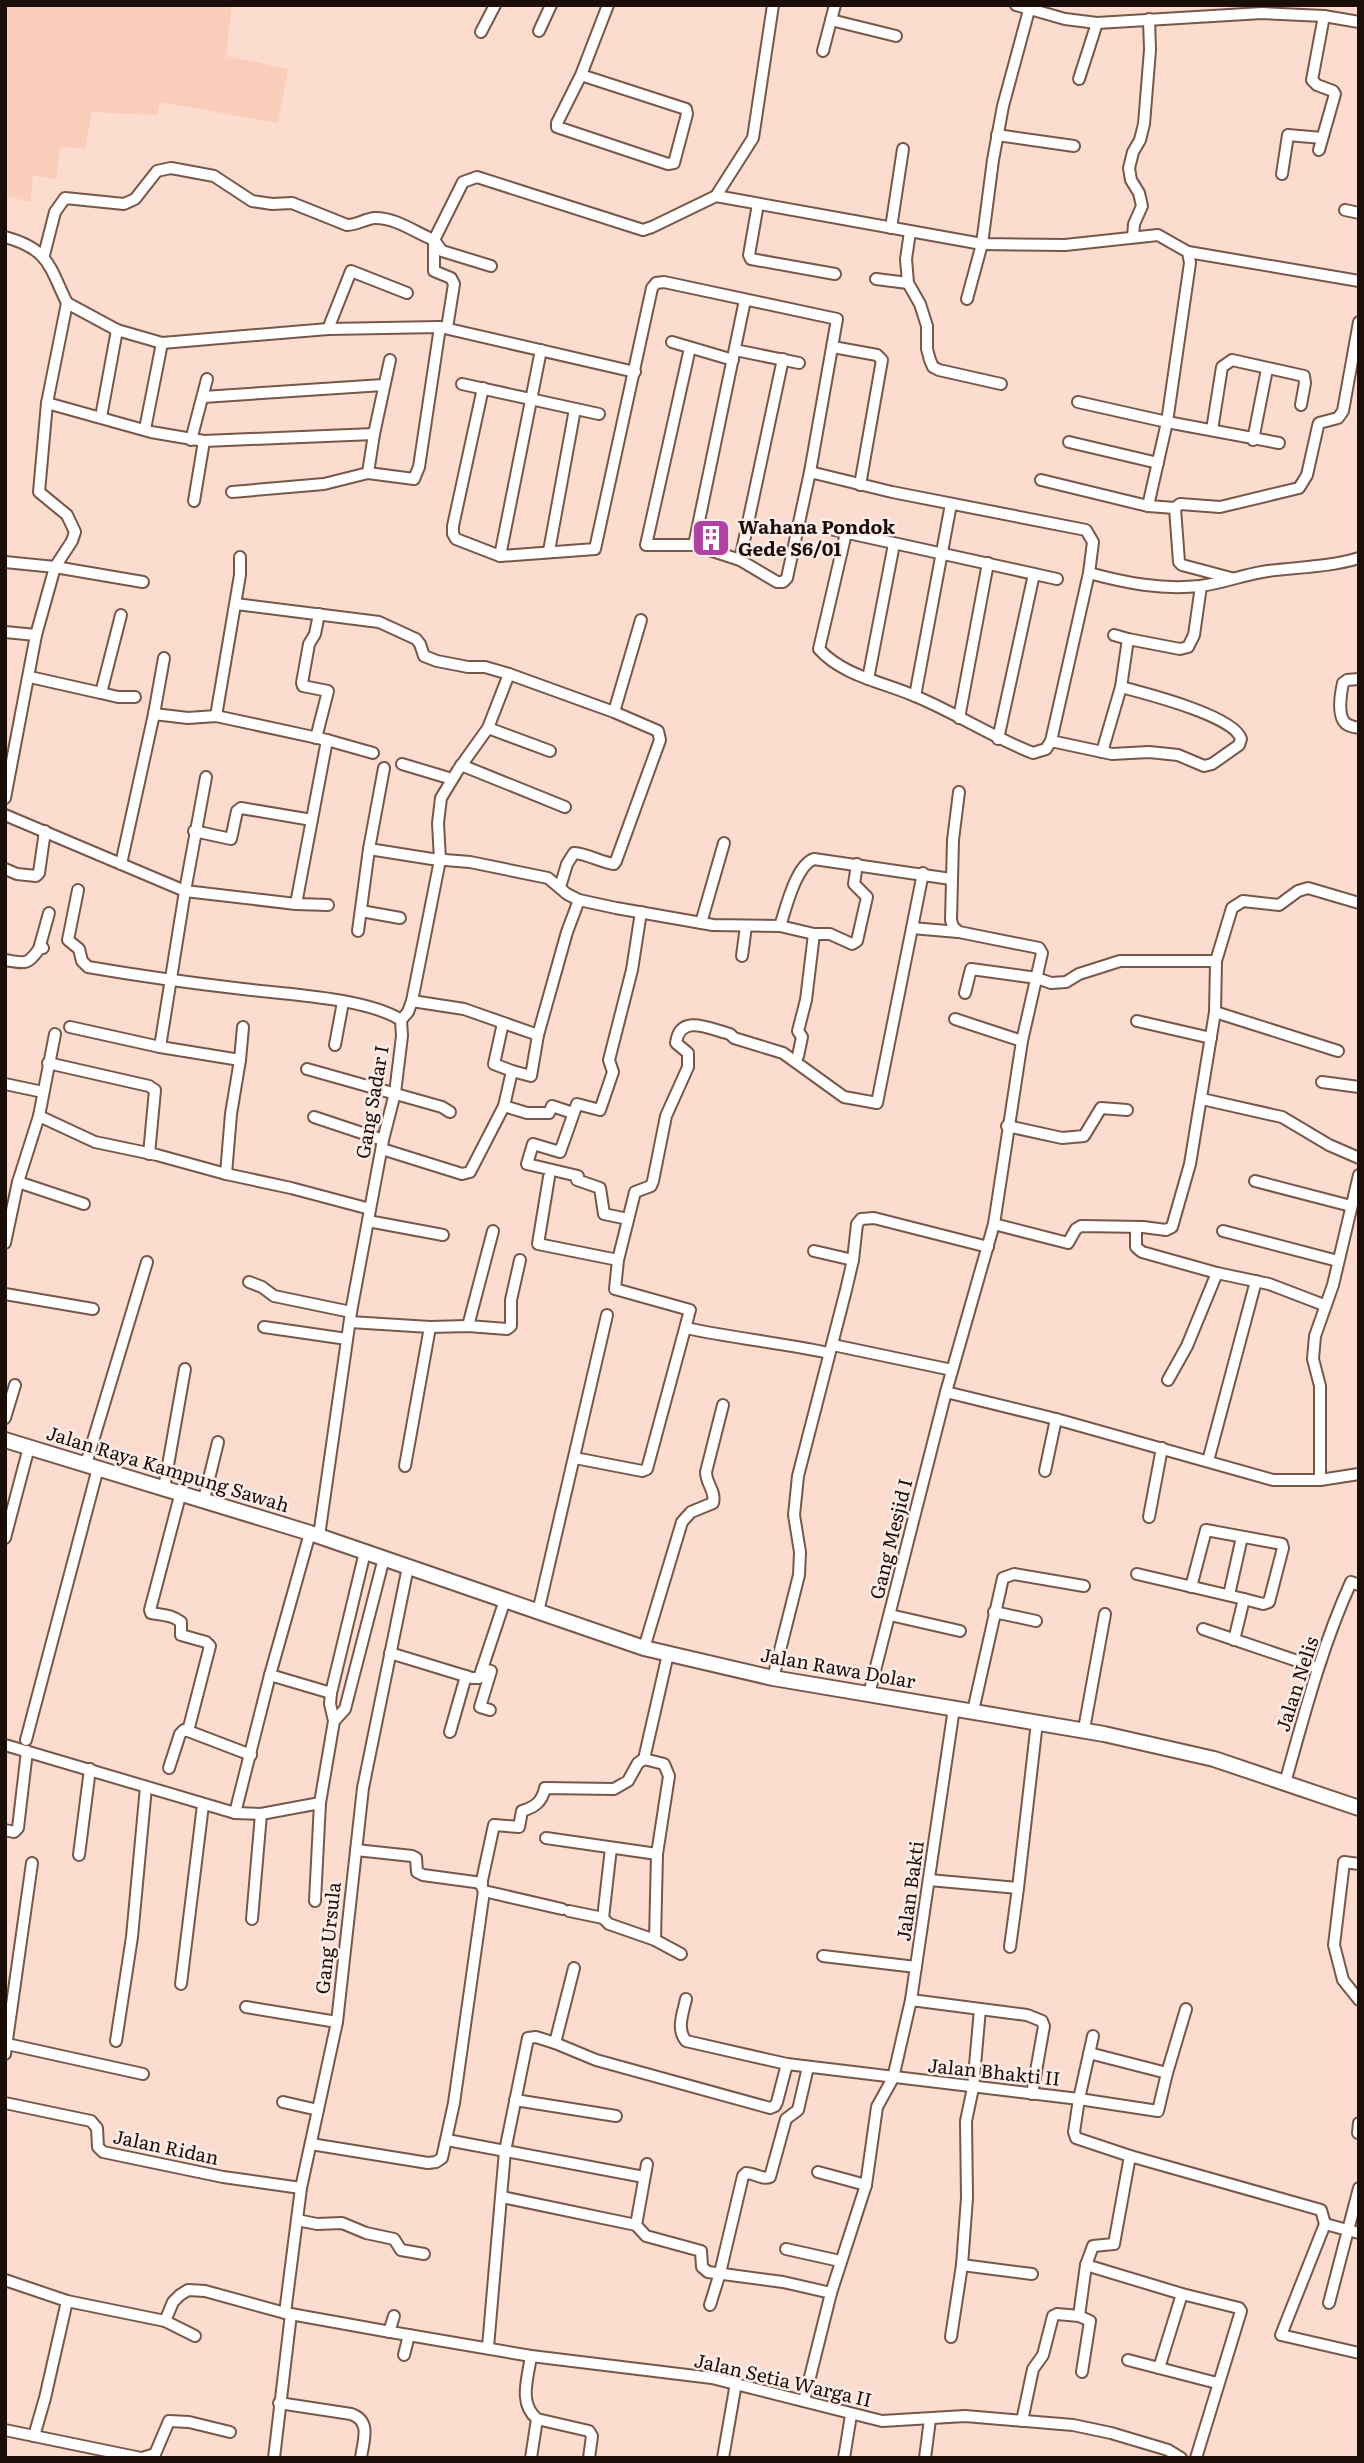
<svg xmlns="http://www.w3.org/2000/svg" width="1364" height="2463" font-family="Literata,serif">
<rect width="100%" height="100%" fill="#fbdccf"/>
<!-- built -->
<polygon fill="#facdba" points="5,5 232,5 226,56 288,69 278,123 160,102 157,115 92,112 85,148 60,147 56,180 33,175 30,202 5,196"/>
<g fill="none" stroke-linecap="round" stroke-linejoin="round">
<!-- street casing -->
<g stroke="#77574a" stroke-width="14">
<g id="street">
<polyline points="1016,5 1065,19 1097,23 1262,13 1324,16 1359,22"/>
<polyline points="831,20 896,36"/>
<polyline points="539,31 551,5"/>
<polyline points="481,32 495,5"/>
<polyline points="823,51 835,5"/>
<polyline points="581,75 686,109 687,114 674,163 668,164 557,127 557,123 581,75 608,5"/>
<polyline points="1079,79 1097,23"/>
<polyline points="997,135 1074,146"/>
<polyline points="1319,150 1335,94 1333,91 1317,85 1312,80 1324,16"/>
<polyline points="1282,174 1288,135 1322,138"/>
<polyline points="716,196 753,138 773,5"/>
<polyline points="758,204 749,255 751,259 835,274"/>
<polyline points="1345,210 1359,213"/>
<polyline points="891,228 903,149"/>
<polyline points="910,232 906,259 908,283 920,304 927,326 927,349 930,360 933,367 939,370 1001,384"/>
<path d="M5,237C49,249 49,266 67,303"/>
<polyline points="1133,237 1134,224 1142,206 1139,193 1131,180 1129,168 1133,152 1140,140 1144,124 1150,50 1149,19"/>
<polyline points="434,240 434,271 451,278 454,284 447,328"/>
<polyline points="434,240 442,251 491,266"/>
<polyline points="1188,252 1359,281"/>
<path d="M44,255L55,212L65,198L124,204L135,199L157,171L171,168L214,176L252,201L272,204L292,203L347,225C357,225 365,219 374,218C395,217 416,233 434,240L463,182L477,177L643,230L652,227L716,196L982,244L1065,245L1158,235L1188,252L1190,263L1167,422L1148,506"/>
<polyline points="876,279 908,283"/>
<polyline points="967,299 982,244 993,160 1003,106 1029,10"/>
<polyline points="67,303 117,330 162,343 328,329 440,327 635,372"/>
<polyline points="328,329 351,271 407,293"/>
<polyline points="672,342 733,360"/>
<polyline points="833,347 877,355 882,360 860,485"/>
<polyline points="735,350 799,363"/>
<polyline points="462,384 599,414"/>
<polyline points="483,388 453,526 453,534 456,539 500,556 595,549 652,288 656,283 664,282 837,319 810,472 787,578 783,582 777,582 740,560 694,545 646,545 690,348"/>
<polyline points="203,397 383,385"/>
<polyline points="1078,402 1167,422 1279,443"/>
<polyline points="47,403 151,432 204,441 374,434"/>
<polyline points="101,417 117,330"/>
<polyline points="145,429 162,343"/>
<polyline points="1212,430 1222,367 1232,360 1304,376 1305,383 1301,405"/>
<polyline points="191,440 207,379"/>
<polyline points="1253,440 1267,369"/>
<polyline points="1069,442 1158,463"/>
<path d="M810,472L892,492L1086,530L1093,542L1089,573L1051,741L1046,749L1033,753C992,737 956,713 915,696C883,682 843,676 819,649L846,533"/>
<polyline points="368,473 374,434 390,360"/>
<polyline points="1041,480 1148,506 1175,508 1180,504 1220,507 1299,488 1307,475 1318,426 1319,423 1338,418 1343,411 1359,322"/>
<polyline points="232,492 324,484 368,473 414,479 419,467 440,327"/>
<polyline points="194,501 204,441"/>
<polyline points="1175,508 1179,562 1182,565 1231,578"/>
<polyline points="830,529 1057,579"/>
<polyline points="694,545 745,300"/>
<polyline points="549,551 575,409"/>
<polyline points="500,556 541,350"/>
<polyline points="740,560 783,359"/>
<polyline points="5,562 55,567 143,582"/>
<path d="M1089,573C1126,583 1161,590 1200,586C1224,583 1245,574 1268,571C1299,567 1329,567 1359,558"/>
<path d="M236,604L379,622L416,639L420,644L424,656L437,661L468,667H485L509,674L614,712L658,731L660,740L616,861L614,864C600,862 588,854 574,853L567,864L560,887"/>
<polyline points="5,632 36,635"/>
<polyline points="1114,635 1128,639"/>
<polyline points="30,677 101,693 121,615"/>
<polyline points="868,679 894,544"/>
<path d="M1359,679L1347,680L1343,683C1341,692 1338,711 1343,720C1346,726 1353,727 1359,728"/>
<polyline points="101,693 118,697 135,697"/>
<polyline points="915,696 951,504"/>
<polyline points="614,712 641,620"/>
<polyline points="154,714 164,658"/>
<polyline points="216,716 240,575 240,557"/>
<polyline points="959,718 988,563"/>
<polyline points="488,728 550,751"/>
<polyline points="316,738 328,691 303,686 302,683 309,644 315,634 319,614"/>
<polyline points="998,739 1034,574"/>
<path d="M1051,741L1112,754L1149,752L1178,755L1204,766L1212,764L1239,745L1241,739C1235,716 1144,693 1121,687"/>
<polyline points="1102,752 1121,687 1128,639 1180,649 1188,647 1194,635 1201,586"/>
<polyline points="402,764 452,779"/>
<polyline points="461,765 565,807"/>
<polyline points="206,777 185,891 296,904 328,905"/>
<polyline points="5,798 36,635 55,567 72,541 75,532 67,515 39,492 47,403 67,303"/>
<polyline points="5,815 185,891 160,1047"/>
<polyline points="194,831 231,839 237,811 241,808 312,820"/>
<polyline points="369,849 432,859 470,862 548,878 567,894 579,900 616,908 713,925 780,926 814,934 830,934 852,944 857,941 867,897 854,884 857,864"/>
<polyline points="121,864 154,714 188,718 216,716 327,740 373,753"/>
<polyline points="5,869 17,874 36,876 39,873 45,831"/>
<path d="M78,890L68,940L79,949L82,961L88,967C140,976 191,983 243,989C285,994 367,998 401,1020L402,1036L395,1093L383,1140L351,1312L319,1536"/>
<polyline points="296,904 327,740"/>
<polyline points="361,911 400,918"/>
<polyline points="701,923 724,843"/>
<path d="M780,926C786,908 796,865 814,859L951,879"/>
<polyline points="912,928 958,932"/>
<polyline points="358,931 369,849 384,768"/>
<polyline points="39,949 49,913"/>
<polyline points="742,956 746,926"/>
<path d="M5,960C25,963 27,966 39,949L43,948"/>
<polyline points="965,993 971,969 1037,978 1051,983 1066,982 1079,974 1120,961 1216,961"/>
<polyline points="412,1001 464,1009 538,1035 567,932 579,900"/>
<polyline points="1215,1012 1338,1051"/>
<polyline points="955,1019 1022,1041"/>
<polyline points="401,1020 408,1012 412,1001 440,860 438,823 441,798 458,770 488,728 509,674"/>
<polyline points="1137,1021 1211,1038"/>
<polyline points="70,1027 160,1047 240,1060 231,1114 226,1174"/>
<polyline points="335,1045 343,1002"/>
<polyline points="240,1060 243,1027"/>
<polyline points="795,1061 798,1056 802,1037 798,1031 806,1000 814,934"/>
<polyline points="48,1063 149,1086 155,1090 149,1154"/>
<polyline points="307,1069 442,1107 450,1112"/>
<polyline points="512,1071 531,1076 538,1035"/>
<polyline points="1322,1082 1359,1087"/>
<polyline points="5,1084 43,1092"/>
<polyline points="1202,1099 1282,1117 1329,1145 1359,1158"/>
<polyline points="504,1106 527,1113 549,1113 552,1106 573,1113"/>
<polyline points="39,1116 95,1142 157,1155 226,1174 291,1188 370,1209"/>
<polyline points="314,1117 383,1140"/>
<polyline points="1007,1126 1062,1138 1084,1136 1101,1108 1127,1110"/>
<polyline points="382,1149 462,1174 470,1172 504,1106 512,1071 494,1064 503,1023"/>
<polyline points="549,1177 538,1244 618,1260"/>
<polyline points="1255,1181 1351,1206"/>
<polyline points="18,1182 84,1204"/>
<polyline points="628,1219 604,1214 600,1188 577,1180 578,1176 527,1164 533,1144 560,1152 577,1104 600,1110 613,1072 609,1060 632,970 641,912"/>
<polyline points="368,1221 443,1235"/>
<polyline points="994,1224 1068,1243 1076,1229 1081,1226 1143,1227 1166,1230 1172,1227 1190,1164 1215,1012 1216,961 1232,908 1243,901 1279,905 1298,891 1308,888 1359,903"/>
<polyline points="1136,1228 1136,1247 1142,1252 1217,1273 1269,1284 1324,1305"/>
<polyline points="1223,1231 1338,1261"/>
<polyline points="5,1243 18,1182 39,1116 55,1034"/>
<polyline points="814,1251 853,1260"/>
<polyline points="249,1282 262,1287 274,1296 351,1312"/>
<polyline points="5,1294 93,1309"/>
<polyline points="350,1322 430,1327 468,1326 507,1329 511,1326 511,1300 520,1260"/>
<polyline points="468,1326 493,1231"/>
<polyline points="264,1327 347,1339"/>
<path d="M686,1328C733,1338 781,1343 829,1353"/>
<polyline points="833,1345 952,1370"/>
<polyline points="1168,1380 1187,1346 1217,1273"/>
<polyline points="946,1392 1056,1419 1273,1480 1320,1480 1359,1474"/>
<polyline points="5,1418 15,1385"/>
<path d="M575,1458L642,1471L647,1469L690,1310L615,1289L618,1260L635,1192L651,1186L653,1181L666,1116L688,1067V1053L676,1043C680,1013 710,1029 730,1034L734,1038L783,1053L844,1097L877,1103L923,873"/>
<polyline points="1208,1461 1256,1281"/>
<polyline points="86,1464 147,1262"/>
<polyline points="405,1466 430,1327"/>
<polyline points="1045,1471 1056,1419"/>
<polyline points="1320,1480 1320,1386 1313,1359 1315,1336 1333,1285 1359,1175"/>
<polyline points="164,1488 185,1369"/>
<path d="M181,1492L150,1610L151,1613C163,1615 172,1615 181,1622V1635L206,1642L210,1646L188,1731L251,1755"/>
<polyline points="204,1499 218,1442"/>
<polyline points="1149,1517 1162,1448"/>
<polyline points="5,1538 29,1447"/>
<polyline points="1137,1574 1244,1599 1234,1640"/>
<polyline points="1191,1587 1206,1530 1282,1544 1283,1548 1269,1602 1263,1604 1244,1599"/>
<polyline points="1229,1595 1242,1537"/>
<polyline points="538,1612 607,1315"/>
<polyline points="994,1612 1036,1621"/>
<polyline points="890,1615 960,1631"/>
<polyline points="1203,1629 1318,1668"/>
<path d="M644,1648L682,1522L691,1512L713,1503C716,1491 706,1484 706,1472L723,1405"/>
<polyline points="390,1653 472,1678 479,1678 505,1600"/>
<polyline points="482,1669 491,1671 480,1707 490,1710"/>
<polyline points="270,1675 331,1693"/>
<polyline points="773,1678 799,1575 800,1552 794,1515 798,1476 846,1290 853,1260 857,1224 861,1219 874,1218 988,1247"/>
<polyline points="869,1694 946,1392 994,1224 1022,1041 1042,953 1039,948 959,932 953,927 951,920 953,840 959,792"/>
<polyline points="973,1711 1003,1578 1014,1574 1084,1586"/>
<polyline points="334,1721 345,1709 384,1558"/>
<polyline points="1084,1729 1105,1614"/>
<polyline points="450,1732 466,1676"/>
<polyline points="26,1740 98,1468"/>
<polyline points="5,1745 235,1813 261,1814 320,1803 334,1721 330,1704 331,1693 365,1552"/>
<polyline points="169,1768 180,1734 184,1730 188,1731"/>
<path d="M1285,1783C1304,1715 1322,1646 1351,1582L1359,1585"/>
<polyline points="235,1813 270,1675 310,1533"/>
<polyline points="5,1830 14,1832 18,1828 27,1751"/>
<polyline points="546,1838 657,1854"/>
<polyline points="611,1848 603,1918 609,1924 655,1940 681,1954"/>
<polyline points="356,1850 412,1856 416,1858 417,1872 423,1875 482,1883"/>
<polyline points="79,1855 90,1769"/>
<polyline points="1359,1864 1344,1862 1334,1945 1343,1980 1359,2000"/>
<polyline points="929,1880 1018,1888 1037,1722"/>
<polyline points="315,1901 320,1803"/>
<path d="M562,1909L484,1891L481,1885L494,1825L519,1827L522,1811C535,1807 542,1802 545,1788L614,1789L628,1781L638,1763L644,1759"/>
<polyline points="569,1911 603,1918"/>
<polyline points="252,1919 261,1814"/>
<polyline points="655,1940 657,1854 669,1776 664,1764 644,1759 668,1654"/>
<polyline points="1010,1947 1018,1888"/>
<polyline points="823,1956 916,1967"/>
<polyline points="181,1984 203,1805"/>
<path d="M686,1999C683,2013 676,2029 686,2041L787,2064L1079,2099L1074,2132L1076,2138L1130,2156"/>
<polyline points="911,2000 1027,2015 1042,2021 1044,2026 1032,2094"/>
<polyline points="246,2007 337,2022"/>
<polyline points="116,2041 132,1937 146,1787"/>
<polyline points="555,2043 574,1968"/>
<polyline points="7,2044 143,2074"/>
<polyline points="1089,2053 1167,2073 1158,2111 1079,2099 1093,2036"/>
<polyline points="5,2054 32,1863"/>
<polyline points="1167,2073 1186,2009"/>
<polyline points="515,2100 616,2116"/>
<polyline points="283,2102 318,2110"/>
<polyline points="5,2103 91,2121 97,2128 98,2147 103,2152 223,2177 301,2188"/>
<polyline points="1358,2133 1359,2123"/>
<polyline points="447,2140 644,2177"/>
<polyline points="311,2144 428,2163 436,2162 442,2158 454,2103 484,1891"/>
<polyline points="647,2164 636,2225 646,2236 701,2251 702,2267 708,2272 783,2282 831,2293"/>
<polyline points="818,2172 866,2185"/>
<polyline points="502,2197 636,2225"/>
<polyline points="297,2220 317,2224 342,2223 366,2233 394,2239 401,2250 424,2254"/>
<polyline points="1325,2224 1359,2233"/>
<polyline points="786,2249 840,2261"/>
<polyline points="962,2265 1032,2274"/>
<polyline points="1086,2265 1182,2294 1239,2308 1241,2311 1196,2458"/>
<polyline points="5,2280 67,2301 165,2321 173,2302 180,2295 188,2290 205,2291 285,2313 385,2331 531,2356 712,2378 882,2421 965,2416 1073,2425 1111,2433 1168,2450 1181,2458"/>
<polyline points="1329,2303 1359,2188"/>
<path d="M710,2305L720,2273L743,2176L746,2173C754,2173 763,2180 770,2177L786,2119L798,2110L808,2067"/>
<polyline points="285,2313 301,2188 337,2022 363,1788 408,1567"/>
<polyline points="165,2321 195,2336"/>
<polyline points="389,2332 394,2316"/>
<polyline points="951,2337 962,2265 967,2198 966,2121 973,2088 980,2009"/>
<polyline points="488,2347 505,2151 528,2038 536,2037 555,2043 596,2060 770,2108 775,2106 777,2102 787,2064"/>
<polyline points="404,2355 409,2335"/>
<path d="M531,2356C528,2378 518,2403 537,2419"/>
<polyline points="1128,2360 1217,2383"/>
<polyline points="1159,2368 1182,2294"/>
<polyline points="1082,2372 1090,2321 1079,2316 1086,2265 1093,2246 1114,2244 1130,2156 1321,2210 1325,2224 1281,2335 1359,2353"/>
<polyline points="804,2401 831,2293 866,2185 877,2107 893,2078 911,2000 954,1708"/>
<path d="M279,2403L351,2414C372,2421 363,2441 361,2458"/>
<polyline points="1022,2421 1033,2369 1043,2355 1053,2316 1057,2314 1079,2316"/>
<polyline points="5,2430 141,2458"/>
<polyline points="34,2436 45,2398 67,2301"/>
<polyline points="142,2458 155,2454 169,2421 189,2422 230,2432"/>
<polyline points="274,2458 291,2314"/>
<polyline points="531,2458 537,2419 589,2431 592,2436 589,2458"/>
<polyline points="723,2458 736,2383"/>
<polyline points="844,2458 851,2415"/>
<polyline points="925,2458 930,2419"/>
</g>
</g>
<!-- secondary casing -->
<g stroke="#77574a" stroke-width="18">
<polyline id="secondary" points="5,1440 310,1533 644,1648 773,1678 1104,1734 1214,1759 1359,1808"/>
</g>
<!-- street -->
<use href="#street" stroke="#fff" stroke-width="10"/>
<!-- secondary -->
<use href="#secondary" stroke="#fff" stroke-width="14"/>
</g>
<!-- icons -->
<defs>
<g id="building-square" transform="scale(2.0125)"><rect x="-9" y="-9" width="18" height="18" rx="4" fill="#af43a3" stroke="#fdede7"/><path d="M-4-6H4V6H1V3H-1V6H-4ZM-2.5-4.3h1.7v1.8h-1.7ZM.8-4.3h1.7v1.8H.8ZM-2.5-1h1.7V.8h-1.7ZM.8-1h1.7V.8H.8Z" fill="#fff"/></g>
</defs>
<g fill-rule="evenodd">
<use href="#building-square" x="711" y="538"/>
</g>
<g text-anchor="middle" stroke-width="5" stroke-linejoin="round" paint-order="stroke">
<!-- poi labels -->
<g font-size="19" font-weight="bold" fill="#1b0e09" stroke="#fdede7" text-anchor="start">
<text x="738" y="534">Wahana Pondok<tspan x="738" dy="22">Gede S6/01</tspan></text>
</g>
<!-- street labels -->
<g font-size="19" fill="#1b0e09" stroke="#fdede7">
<text transform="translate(372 1102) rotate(-80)" y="7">Gang Sadar I</text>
<text transform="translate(168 1469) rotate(17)" y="7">Jalan Raya Kampung Sawah</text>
<text transform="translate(891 1539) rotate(-76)" y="7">Gang Mesjid I</text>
<text transform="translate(838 1668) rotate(10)" y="7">Jalan Rawa Dolar</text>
<text transform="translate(1297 1684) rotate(-72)" y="7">Jalan Nelis</text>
<text transform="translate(910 1891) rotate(-82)" y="7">Jalan Bakti</text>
<text transform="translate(328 1938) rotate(-84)" y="7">Gang Ursula</text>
<text transform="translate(994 2072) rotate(6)" y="7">Jalan Bhakti II</text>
<text transform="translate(166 2147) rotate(12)" y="7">Jalan Ridan</text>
<text transform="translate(783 2380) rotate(13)" y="7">Jalan Setia Warga II</text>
</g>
</g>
<!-- border -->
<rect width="1364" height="2463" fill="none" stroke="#1b0e09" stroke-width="14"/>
</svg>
